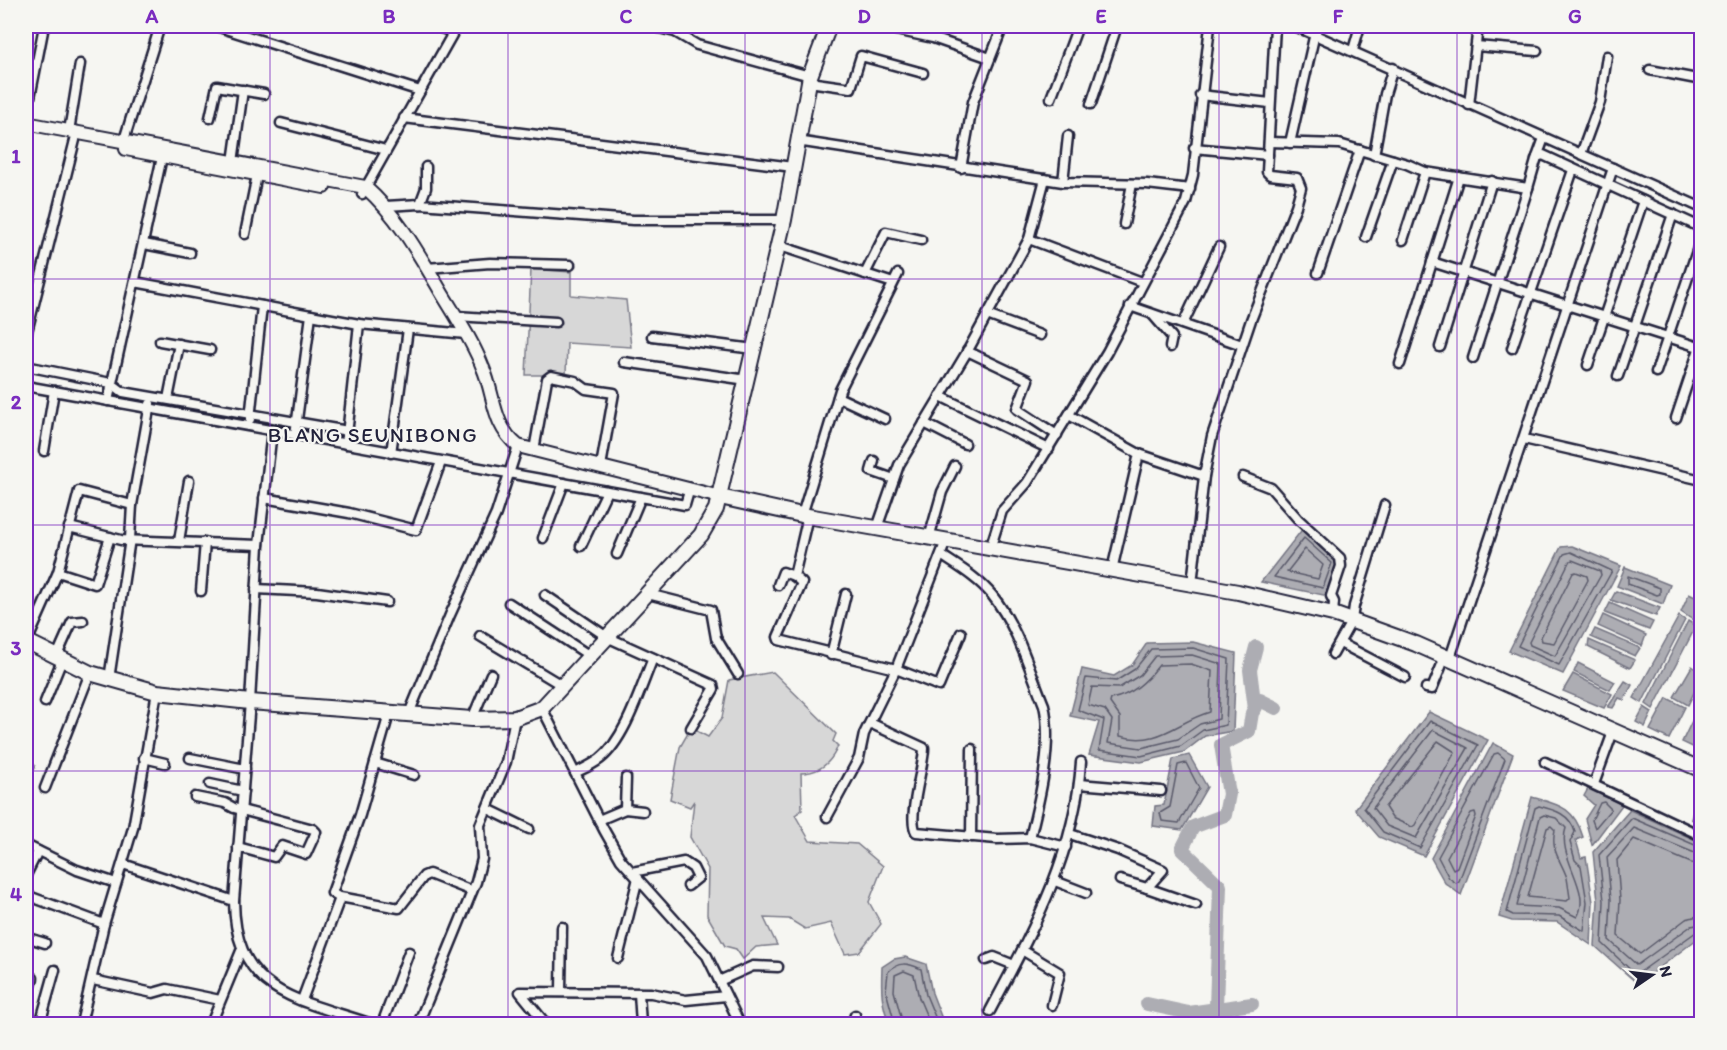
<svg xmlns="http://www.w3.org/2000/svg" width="1727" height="1050" font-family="Itim,sans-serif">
<rect width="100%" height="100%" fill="#f6f6f2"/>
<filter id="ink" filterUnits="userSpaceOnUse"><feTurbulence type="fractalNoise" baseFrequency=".0167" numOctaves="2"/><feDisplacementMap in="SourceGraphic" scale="12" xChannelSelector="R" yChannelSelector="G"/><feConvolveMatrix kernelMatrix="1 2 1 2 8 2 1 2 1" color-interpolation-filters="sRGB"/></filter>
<g filter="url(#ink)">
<!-- green -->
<g fill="#d7d7d7" stroke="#7c7c89" stroke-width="1.5">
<polygon points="531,269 571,272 571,295 626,300 631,347 567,343 566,375 526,375"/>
<path d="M773,672L836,734L833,741L838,746C831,763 820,773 801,773L802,810L795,815L810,841L857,844L883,866L869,902L881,924L859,952L845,954L831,923L805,929L789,919L764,918L777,945L756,947L743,959L736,949L725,946L707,915L708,869L690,837L694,801L690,807L670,799L680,747L691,728L708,737L722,718L729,680Z"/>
</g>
<!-- water -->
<g fill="#adadb3" stroke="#757583" stroke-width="1.5">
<polygon points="1304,527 1340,561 1328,596 1261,582"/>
<polygon points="1572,546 1621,566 1563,674 1509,651 1561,547"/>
<polygon points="1625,567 1670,585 1663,604 1617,586"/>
<polygon points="1616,591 1660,608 1656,616 1611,600"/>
<polygon points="1689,594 1701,600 1701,614 1696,622 1681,612"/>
<polygon points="1610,603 1653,622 1649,630 1605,613"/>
<polygon points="1603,615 1646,635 1642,646 1598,626"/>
<polygon points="1679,616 1685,620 1642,703 1634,698"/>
<polygon points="1688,621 1696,626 1653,709 1646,704"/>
<polygon points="1595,629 1640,648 1635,656 1591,637"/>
<polygon points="1589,640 1635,660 1630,668 1588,647"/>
<polygon points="1193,642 1236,653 1233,731 1205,736 1184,752 1141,762 1089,755 1099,722 1070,716 1082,669 1114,676 1132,665 1147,643"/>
<polygon points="1578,663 1615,682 1610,690 1574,672"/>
<polygon points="1692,666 1701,672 1701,678 1688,705 1674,697"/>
<polygon points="1573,674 1612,694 1604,708 1563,691"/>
<polygon points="1625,681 1632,685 1624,700 1619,698 1613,708 1608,707"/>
<polygon points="1667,698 1685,707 1669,739 1650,730"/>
<polygon points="1701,702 1702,751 1701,751 1682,742"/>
<polygon points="1644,707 1652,712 1645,727 1636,722"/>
<polygon points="1429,712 1488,740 1424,856 1379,837 1355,809"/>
<polygon points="1493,743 1513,754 1461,895 1445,883 1431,858"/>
<polygon points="1189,755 1207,787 1182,830 1153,826 1155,806 1164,805 1173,759"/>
<polygon points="1701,782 1702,825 1701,825 1691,819"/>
<polygon points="1589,787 1622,805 1592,845 1585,819 1594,805 1584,796"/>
<path d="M1532,797C1560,805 1574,807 1583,837L1576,840L1581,858L1586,857L1593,902L1591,945L1557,922L1512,921L1499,917Z"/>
<polygon points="1630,810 1702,843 1701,936 1638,984 1595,946 1598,901 1593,852"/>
<path d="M905,957L926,964L932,993L944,1024H890C881,1005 881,989 882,967L894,959Z"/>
</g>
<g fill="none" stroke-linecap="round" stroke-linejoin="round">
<!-- shore -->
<g stroke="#5a5a6b" stroke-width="1.5">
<polygon points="1304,538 1332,563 1323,588 1274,577"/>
<polygon points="1305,549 1323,565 1318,579 1287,572"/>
<polygon points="1571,552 1612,571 1559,665 1518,646 1564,554"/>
<polygon points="1572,560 1600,571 1601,575 1555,656 1530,645 1529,642 1569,562"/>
<polygon points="1576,572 1587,576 1588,580 1554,643 1542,641 1541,637 1573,573"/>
<polygon points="1628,576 1660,588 1660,594 1657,595 1628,584"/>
<polygon points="1193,648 1229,659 1226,725 1203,730 1181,746 1141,756 1099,750 1104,720 1078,710 1086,678 1116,681 1135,669 1151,649"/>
<polygon points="1192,655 1221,664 1219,719 1200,724 1178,739 1141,748 1108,743 1112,720 1105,710 1088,705 1092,687 1119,688 1140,675 1155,656"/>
<path d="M1191,664L1212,671L1210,712C1177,721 1160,747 1120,736V717L1110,703L1111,699C1132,695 1146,682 1159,665Z"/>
<polygon points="1430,721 1478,745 1420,848 1383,832 1364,808"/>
<polygon points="1433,730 1468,748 1416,838 1387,826 1373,808"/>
<polygon points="1438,741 1455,752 1415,825 1412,827 1392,818 1385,807"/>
<polygon points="1498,753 1505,759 1459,881 1456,883 1449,878 1438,857 1494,754"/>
<polygon points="1186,763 1199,788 1179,823 1162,821 1160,813 1170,807 1178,765"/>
<polygon points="1604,802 1611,809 1595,828 1592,820 1600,803"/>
<path d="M1539,806C1555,810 1570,814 1575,832L1570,842L1575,860L1581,866L1587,902L1584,931L1559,916L1513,915L1507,912L1535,808Z"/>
<polygon points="1475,812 1476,816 1457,867 1453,869 1447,857 1471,813"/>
<path d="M1544,815L1556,818L1566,828C1556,857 1593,891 1577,917L1559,908L1517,906L1540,817Z"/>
<path d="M1551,826L1555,830C1550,851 1561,860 1567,878C1568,884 1569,891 1570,898L1567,901L1528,897L1547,828Z"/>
<polyline points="1702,848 1632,818 1599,855 1604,901 1602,943 1636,975 1696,932 1702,931"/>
<polyline points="1702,856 1634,828 1607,857 1611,900 1609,940 1637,965 1691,926 1702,924"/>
<polyline points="1702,865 1691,863 1634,839 1617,860 1620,900 1618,936 1640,954 1686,919 1702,915"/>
<path d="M895,1024L886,991L888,972C898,961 908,963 921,969L926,995L938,1024"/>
<polyline points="903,1024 894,991 895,975 904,971 914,975 919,998 930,1024"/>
</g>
<!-- river -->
<g stroke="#adadb3" stroke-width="14">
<polyline points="1255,709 1250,670 1256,647"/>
<polyline points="1147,1004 1189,1013 1252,1004"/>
<polyline points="1216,1007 1220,886 1182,849 1193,827 1225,815 1229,794 1221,745 1249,731 1252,713 1260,700 1276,708"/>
</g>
<!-- minor casing -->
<g stroke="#22223b" stroke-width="13">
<g id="minor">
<polyline points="216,26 420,91"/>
<polyline points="435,26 453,32"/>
<polyline points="651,26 675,32 697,45 810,76"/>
<polyline points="877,26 933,38 990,58"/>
<polyline points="1295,26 1702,208"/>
<polyline points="1476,46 1537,51"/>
<polyline points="1353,50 1360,26"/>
<polyline points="1650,70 1702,80"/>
<polyline points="809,82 851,88 861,56 923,73"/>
<polyline points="1200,95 1270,103"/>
<polyline points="1051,98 1078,26"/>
<polyline points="1091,104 1117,26"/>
<polyline points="1469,105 1478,26"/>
<polyline points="26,118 44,26"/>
<polyline points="210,118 217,86 264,94"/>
<polyline points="404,118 793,167"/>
<polyline points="281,123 386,150"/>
<polyline points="69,131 80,64"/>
<polyline points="124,140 160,26"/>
<polyline points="797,141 1063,182 1147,184 1190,189"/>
<polyline points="1269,142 1339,144 1407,164 1425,172 1528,188 1537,157 1543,155 1702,228"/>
<polyline points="1290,143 1315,33 1319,26"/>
<polyline points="1194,148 1268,155"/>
<polyline points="1581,154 1600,102 1607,56"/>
<polyline points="1374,155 1385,94 1393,68"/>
<polyline points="1536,160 1544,138"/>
<polyline points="233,162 243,90"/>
<polyline points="961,168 973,102 1003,26"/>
<polyline points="1063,182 1068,136"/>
<polyline points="362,194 457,26"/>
<polyline points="420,204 426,188 426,167"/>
<polyline points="386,206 420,204 633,220 784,220"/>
<polyline points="1124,224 1132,184"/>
<polyline points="245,234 257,175"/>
<polyline points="1366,237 1393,160"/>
<polyline points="1029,239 1142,282"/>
<polyline points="1403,240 1425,172"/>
<polyline points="144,244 190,253"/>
<polyline points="777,245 893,283"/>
<polyline points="1432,262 1702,348"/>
<polyline points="427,268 490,263 570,265"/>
<polyline points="1318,273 1360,150"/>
<polyline points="865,274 886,232 921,240"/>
<polyline points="135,282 359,324 466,334"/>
<polyline points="1130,306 1242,345"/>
<polyline points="1152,314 1172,337 1170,347"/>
<polyline points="987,315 1040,335"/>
<polyline points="456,316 556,322"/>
<polyline points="1183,324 1219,247"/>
<polyline points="26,336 75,140"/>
<polyline points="652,336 754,349"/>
<polyline points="160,341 210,350"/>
<polyline points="1440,347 1492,181"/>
<polyline points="1512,348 1573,170"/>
<polyline points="967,351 1028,380 1017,409 1057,435"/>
<polyline points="1473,358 1528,188"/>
<polyline points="624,362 747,380"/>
<polyline points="1400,364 1459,177"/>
<polyline points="1588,365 1643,201"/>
<polyline points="26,366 111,383 123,392 348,431"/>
<polyline points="1656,372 1702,236"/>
<polyline points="1618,376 1673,214"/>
<polyline points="26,386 685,505 690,488"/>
<polyline points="940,396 1049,449"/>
<polyline points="838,397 885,419"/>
<polyline points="168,399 179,344"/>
<polyline points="108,401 162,157"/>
<polyline points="1069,415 1139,454 1204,476"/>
<polyline points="1676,418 1702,340"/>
<polyline points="250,419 262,306"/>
<polyline points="924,423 965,444"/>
<path d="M272,431L259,545L250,702L234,901C235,995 299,999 372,1024"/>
<polyline points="295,435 311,315"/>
<polyline points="1524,439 1702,480"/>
<polyline points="346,444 359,324"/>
<polyline points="534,450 547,379 551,376 575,381 586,389 614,393 601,466"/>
<polyline points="44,451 54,391"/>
<polyline points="391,453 408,329"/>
<polyline points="874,461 871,471 894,479"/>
<polyline points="1243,477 1271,488 1298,519 1340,558 1341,566 1331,596 1334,602 1333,614"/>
<polyline points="264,498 349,513 416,530 441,462"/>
<polyline points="802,515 840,390 898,274"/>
<polyline points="69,527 121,540 259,545"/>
<polyline points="877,528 899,465 967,352 1029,239 1045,179"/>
<polyline points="543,538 564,483"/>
<polyline points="929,538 942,492 955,466"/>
<polyline points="179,541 189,481"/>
<polyline points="581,546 607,491"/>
<polyline points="990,549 1002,511 1027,483 1107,352 1186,202 1193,175 1210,26"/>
<polyline points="617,554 641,497"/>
<path d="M941,555C959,567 978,578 992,595C1017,626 1029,668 1044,705C1053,745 1040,798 1030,838"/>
<polyline points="1112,570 1139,454"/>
<polyline points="58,572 95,584 110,537"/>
<polyline points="794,576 802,583 778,637 779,640 896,669 939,686 961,633"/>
<polyline points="1192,584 1204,476 1212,436 1251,320 1296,206 1301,188 1297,178 1270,175 1267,172 1275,26"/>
<polyline points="778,585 783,572 794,576 808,516"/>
<polyline points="256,589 317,592 387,602"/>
<polyline points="201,591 205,542"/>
<polyline points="648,594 711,610 716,638 738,674"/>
<polyline points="545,595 607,637 713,685 714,689 691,728"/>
<polyline points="509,603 590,656"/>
<polyline points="480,636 563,686"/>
<polyline points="27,642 58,572 79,491 132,505"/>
<polyline points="1340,643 1405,677"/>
<polyline points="1333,654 1352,620 1354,606 1385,505"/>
<polyline points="831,655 846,594"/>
<polyline points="56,658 72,622 83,621"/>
<polyline points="1450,658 1613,168"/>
<polyline points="109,679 130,539 132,505 150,404"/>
<polyline points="1426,688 1432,689 1445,657"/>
<polyline points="45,702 62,660"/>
<polyline points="542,708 604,830 621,860 707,956 740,1024"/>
<polyline points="408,716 450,615 496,514 518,446"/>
<polyline points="472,719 491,674"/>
<path d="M870,723L924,748C924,767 907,817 916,832L997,839L1030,838L1066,847"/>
<polyline points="144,758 165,763"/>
<polyline points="190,758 245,769"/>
<polyline points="1545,762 1702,836"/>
<polyline points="375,763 414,775"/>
<polyline points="26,765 29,767"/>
<path d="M575,773C583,769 592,765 600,759C625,740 641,687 653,658"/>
<polyline points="210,784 243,791"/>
<polyline points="1079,784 1161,791"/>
<polyline points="1594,784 1613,732"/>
<polyline points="45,788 90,673"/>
<polyline points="195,797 225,803 234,808 313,829 316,832 306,854 282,846 274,857 238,847"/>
<polyline points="488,809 529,829"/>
<polyline points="625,809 626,778"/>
<polyline points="827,817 859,758 864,734 896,669 946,541"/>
<polyline points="599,820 625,809 643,811"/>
<polyline points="1070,834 1118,850 1163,870 1147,888 1120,880"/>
<polyline points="971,837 972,749"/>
<polyline points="26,845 77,870 116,883"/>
<polyline points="123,864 234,901"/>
<polyline points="632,872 684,862 693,868 698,878 688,886"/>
<polyline points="26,875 38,851"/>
<polyline points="1055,881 1086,893"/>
<polyline points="1147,888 1196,905"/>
<polyline points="26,895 104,924"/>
<polyline points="340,897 399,908 424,876 429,874 472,891"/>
<polyline points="26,937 45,943"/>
<polyline points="1022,950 1060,973 1052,1005"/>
<polyline points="618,958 638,878"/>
<polyline points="986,960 994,957 1014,965"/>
<polyline points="93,980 153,993 167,989 220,1000"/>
<polyline points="719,981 753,966 778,967"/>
<polyline points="561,991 562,927"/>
<polyline points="639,993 641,1024"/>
<polyline points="302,1000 340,898 332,893 360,815 389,714"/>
<polyline points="26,1003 33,978"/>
<path d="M990,1011C1033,930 1075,855 1081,762"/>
<polyline points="26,1023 35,1024"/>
<polyline points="40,1024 55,970"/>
<polyline points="81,1024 104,924 133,828 157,692"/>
<polyline points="211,1024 241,951"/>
<polyline points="382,1024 409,952"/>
<polyline points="418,1024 476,882 482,859 480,825 506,762 515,718"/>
<polyline points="546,1024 520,992 651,993 686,1000 726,996"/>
<polyline points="852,1024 855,1015"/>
</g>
</g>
<!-- secondary casing -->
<g stroke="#22223b" stroke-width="16">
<g id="secondary">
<path d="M26,123L365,187C399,217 420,256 443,295C457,318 473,342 483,368C495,396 492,425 518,446L720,497"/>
<polyline points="126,149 324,187"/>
</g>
</g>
<!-- trunk casing -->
<g stroke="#22223b" stroke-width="18">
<g id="trunk">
<polyline points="720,497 802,515 1238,592 1333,614 1416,644 1702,770"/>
<polyline points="26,641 90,673 157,692 250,702 472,719 515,718 542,708 701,535 716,509 784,220 810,76 829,26"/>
</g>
</g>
<!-- minor -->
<use href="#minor" stroke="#f6f6f2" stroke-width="8"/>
<!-- secondary -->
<use href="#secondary" stroke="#f6f6f2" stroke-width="12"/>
<!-- trunk -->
<use href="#trunk" stroke="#f6f6f2" stroke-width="14"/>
</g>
</g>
<!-- grid -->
<path fill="none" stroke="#7b2cbf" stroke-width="1.5" stroke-opacity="0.55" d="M270,26V1024M508,26V1024M745,26V1024M982,26V1024M1219,26V1024M1457,26V1024M26,279H1702M26,525H1702M26,771H1702"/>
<g text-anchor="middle" stroke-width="4.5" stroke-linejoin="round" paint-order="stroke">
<!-- quarter labels -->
<g font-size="21" letter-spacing="1.5" fill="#22223b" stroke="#f6f6f2">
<text x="373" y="442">BLANG SEUNIBONG</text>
</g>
</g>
<!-- margin -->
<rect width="1727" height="1050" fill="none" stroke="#f6f6f2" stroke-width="66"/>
<!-- north arrow -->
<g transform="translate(1652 975) rotate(76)" stroke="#f6f6f2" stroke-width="4.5" paint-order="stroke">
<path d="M0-4.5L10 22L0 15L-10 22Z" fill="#22223b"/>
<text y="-9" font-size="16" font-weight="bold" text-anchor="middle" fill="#22223b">N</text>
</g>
<rect x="33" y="33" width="1661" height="984" fill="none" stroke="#7b2cbf" stroke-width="2"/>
<g font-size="20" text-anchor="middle" font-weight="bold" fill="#7b2cbf">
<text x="152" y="23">A</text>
<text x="389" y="23">B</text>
<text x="626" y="23">C</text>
<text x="864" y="23">D</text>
<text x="1101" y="23">E</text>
<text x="1338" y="23">F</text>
<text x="1575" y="23">G</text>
<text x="16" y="163">1</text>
<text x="16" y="409">2</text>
<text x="16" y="655">3</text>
<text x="16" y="901">4</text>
</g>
</svg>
